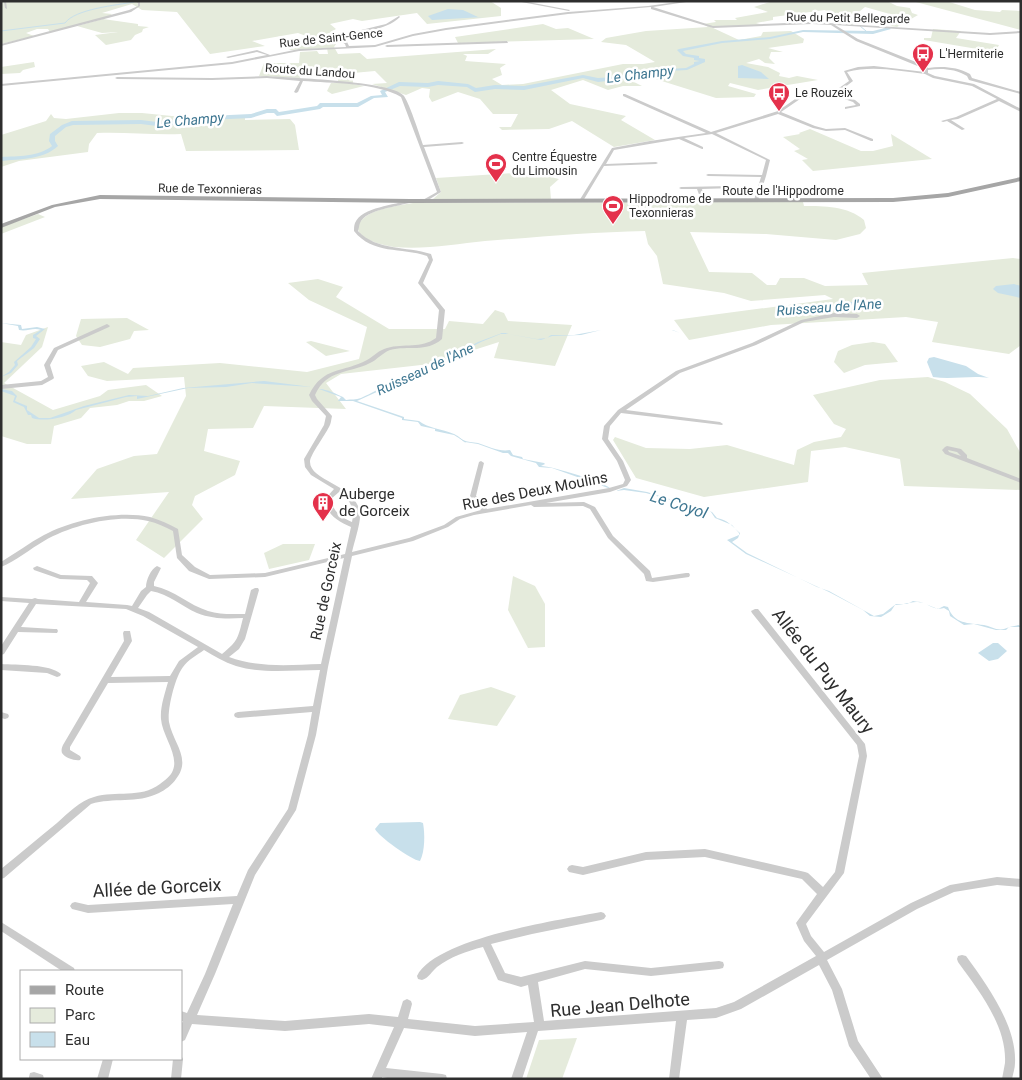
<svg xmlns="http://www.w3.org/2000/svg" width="1022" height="1080" font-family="Roboto,sans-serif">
<rect width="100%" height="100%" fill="#fff"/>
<!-- green -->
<g fill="#e5ebdc">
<polygon points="1,1 490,1 501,8 501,16 427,24 417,13 362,21 353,19 330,24 336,29 319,39 338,41 334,47 338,54 360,53 367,59 496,49 488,54 463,54 467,56 465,61 506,64 500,68 502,75 492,79 502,85 523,84 623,64 643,64 655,62 626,45 601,42 606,38 646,31 708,27 703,24 716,22 714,20 737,20 735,18 768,12 754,7 773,1 887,1 897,6 910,8 912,13 918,15 897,27 890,26 904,18 865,7 854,16 865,20 851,25 840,24 825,10 773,17 773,20 756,23 763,25 711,27 739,40 761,36 763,32 791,31 804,39 803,43 768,48 783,52 771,52 769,58 775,64 765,63 759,59 746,63 768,67 780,73 779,76 789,78 797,76 818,80 758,90 730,83 728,86 756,94 754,97 716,98 649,77 628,79 642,86 623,86 608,90 583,80 551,90 570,104 626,116 621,120 655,140 614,147 572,121 549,129 502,130 499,127 511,127 518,114 493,114 480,99 458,92 432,102 429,97 430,89 422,88 406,95 372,84 387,83 375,71 353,73 353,84 364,86 332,94 327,91 331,83 338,83 338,71 301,73 300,78 259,76 264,63 299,63 300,52 317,51 319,54 328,54 327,48 291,50 281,46 317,40 298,33 252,41 265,46 210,54 177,12 142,10 132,4 102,13 112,14 109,16 50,32 48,29 37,29 26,33 34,36 1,44"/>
<polygon points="912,1 946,1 975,10 1000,12 1002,10 1021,11 1021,30"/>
<polygon points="103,19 138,24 138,26 149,27 143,29 142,32 135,35 131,40 106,45 95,35 118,32 102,33 77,26"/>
<polygon points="543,24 556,29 568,28 594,39 458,43 455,37"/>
<polygon points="933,29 961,31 956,38 999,45 995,52 924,40 924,38 931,38"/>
<polygon points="34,62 35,67 23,70 20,73 1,74 1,67"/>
<path d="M119,113H142L192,118L245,115V120L290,119L295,125L299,150L186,151L181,134C152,135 125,132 97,133L89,144L88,152L19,161L1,167V135L46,121L51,114L54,118L66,119Z"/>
<polygon points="810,129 861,151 873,151 893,146 891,134 932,159 813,171 802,160 808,159 794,151 800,149 783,137 800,134 799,133"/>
<polygon points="530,172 559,179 550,187 551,200 433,199 441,192 436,178"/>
<path d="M803,202L804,206C824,206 848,206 864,220L866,228L860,234L836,240L766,234L690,232L709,272L752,273L767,285H776L780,278H804L825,286L868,285L862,273L1013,258L1021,259V345L1009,354L932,342L938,322L906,317L771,325L689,340L674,320L833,299L825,295L751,301L724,293L663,284L657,256L648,244L645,231C592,232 539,237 485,241C456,244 424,250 394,247C385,246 349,238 360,222C371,208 397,206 413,203Z"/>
<polygon points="38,214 45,217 1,234 1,227"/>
<polygon points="318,279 343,287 336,297 389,329 445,329 449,321 483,324 495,310 504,313 508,321 572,325 555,366 494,358 499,342 430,364 341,374 326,383 346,409 264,406 253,428 208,429 204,451 240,461 235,475 195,496 192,505 203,519 164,558 136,540 169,492 71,499 97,469 134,456 157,454 186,396 184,377 107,381 88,376 81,366 104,362 128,374 133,368 220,363 307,372 359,359 367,327 309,300 288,283"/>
<polygon points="127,318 149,330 134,331 130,339 100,347 82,345 76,336 81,319"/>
<polygon points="48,327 42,347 4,383 53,410 100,396 108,390 146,385 162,396 144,401 129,401 117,405 90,408 81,418 54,426 51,444 27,444 1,436 1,342 21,345 26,335"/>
<polygon points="311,341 350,351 326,356 306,342"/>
<polygon points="873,342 885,344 898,362 865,365 844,373 834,362 838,351 852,345"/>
<polygon points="928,377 945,382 970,394 1007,429 1021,454 1021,490 904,486 900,459 845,447 811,451 808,482 704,497 636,478 613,440 615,437 646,448 690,449 727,445 794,465 797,450 814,442 841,437 846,429 834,424 813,395 880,380"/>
<polygon points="283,544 315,544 309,560 269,569 264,553"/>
<polygon points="513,576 535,586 545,604 545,647 528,648 508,610"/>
<polygon points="491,687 516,696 497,726 448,719 460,695"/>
<polygon points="577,1038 562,1079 526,1079 539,1040"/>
</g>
<!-- water -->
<g fill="#c8e0eb">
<polygon points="448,9 463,10 478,17 483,17 432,20 428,16"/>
<polygon points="742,65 761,72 769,79 738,78 738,66"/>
<polygon points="1014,284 1021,286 1021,298 998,293 993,289 996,286"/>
<path d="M1,323L21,325L22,329L37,327L45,329L36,336L40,339L34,348L17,361L18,365L11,373L1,377L9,372L15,365L14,362L31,347L36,339L33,338V335L41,330C33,327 27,332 19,330L18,326Z"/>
<path d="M601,330H673L680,333L672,330H601L581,335L552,336L541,340L503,333L481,342L435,366L414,373V375L405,377L403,380L357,401L404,417V419L419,421C427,428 442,429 454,434C457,435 459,439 463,440C467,442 473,442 478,443C489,447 500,452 510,450L513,455L522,457L523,459L544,463L545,464L541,466C552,466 607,483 611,489L552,468L539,467L536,463L511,456L508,453H503L478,444L465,442L454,435L435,431V429L421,426L418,422L402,420V418L353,401H338L341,397L319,389C324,388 337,394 343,397L346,400C351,399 356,400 361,398C371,394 402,375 412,375L414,372L433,366L478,342L502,333L537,339L547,338L551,335H574Z"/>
<path d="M934,357L966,366L978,374L989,378C972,375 952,380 933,377L927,362L929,358Z"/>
<path d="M264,381L312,387L252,383L226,387L188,388L137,399V396L126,397L76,410C68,418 43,422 32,418L31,415H28L24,407L13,402L15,396L1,391V389L12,391L17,396L15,401L27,406V410L39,418H50L84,406L129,395L148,396L183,388Z"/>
<path d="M624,488L647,492L712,512L717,518C728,520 732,526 740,533L738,538L732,542L747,553L817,587L829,591L874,616L883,614L896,604H907L913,601L923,603L938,609L944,606L948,607C954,624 968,623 984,625C990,626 997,631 1004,629C1009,627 1013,626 1019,625L1021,627H1009L1006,630H996L974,624L964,625L950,616L949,611L944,608C935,611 928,604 920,602C916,601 902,605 895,605L891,611L881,617L870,616L863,610L829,592L746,554L727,540L739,535V533L732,525L715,518L711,512L646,493L624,490L616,491Z"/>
<polygon points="993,643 998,643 1007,651 998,659 989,661 978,653"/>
<path d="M420,822L423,823C425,834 425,851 420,861C411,860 378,836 375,829L380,823Z"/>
</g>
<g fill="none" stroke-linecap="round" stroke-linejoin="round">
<!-- stream -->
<g stroke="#c8e0eb" stroke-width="1">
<polyline points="860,26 866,31"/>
<path d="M1,31L65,23C75,9 117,5 134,2"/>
<polyline points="457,436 465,442"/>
</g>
<!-- river -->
<g fill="#c8e0eb" fill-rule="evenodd">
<path d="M889,27L891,29L873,34L803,32L770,39L722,43L683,51L686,54L699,56V58L705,59V62L687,70L651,72L634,78L598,82L583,78L524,90L495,89L475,92L467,87L438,85L428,87L400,86L385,92L388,97L374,98L358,107H323L320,109L277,116L274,113H267L251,118L187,121L165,127L141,124L73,125L66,127L55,136V141L58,146C43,160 20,159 1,161V157C18,156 38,157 52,146L49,141L50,134L62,125L72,121L141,120L165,123L187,117L251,114L267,109H276L279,112L317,106L320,103H357L371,96L382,95L380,91L399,82L428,83L438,81L468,84L476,88L495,85L524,86L583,75L598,78L633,76L650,70L686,68L694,64V62L700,61L694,60V58L683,56L677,50L679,49L722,41L770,37L803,30L873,31Z"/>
<polygon points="842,302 869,302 873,304 869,306 843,306 843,309 832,310 828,308"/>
</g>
<!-- minor -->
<g fill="#cbcbcb" fill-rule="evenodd">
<polygon points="4,1 6,1 7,9 5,8"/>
<polygon points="135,1 140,2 140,6 131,12 1,46 1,44 129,10 138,6 138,3"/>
<polygon points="516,1 523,1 570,10 569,11"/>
<path d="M684,1H693L653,7L713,26L812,22L990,33L1021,31V33L990,35L835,25L858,39L926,66L928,68C943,66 957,67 970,74L972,78L1021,92V94L969,80L967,76C955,69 942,68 928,70V73L935,76L974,84L1021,109V112L999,101L958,119L951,120L965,129L962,130L947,121L943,122L941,121L956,117L997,99L972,86L933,78L925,74C899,71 873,65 847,72L853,81L836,94L855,100L860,104V106L845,109V107L856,105L853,102L833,95L800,99L781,112L815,126L826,129L845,128L873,139V141H871L845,130L826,131L813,128L778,114L716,133L770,160L766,176L758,201L754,200L761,177L708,176L706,175L708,174L762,175L766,160L712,134L684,138L703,147V149H702L679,139L614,150L606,164L656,162L658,163L656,164L604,166L583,201L581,202L579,201L612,148L650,141L706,133L623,96V94H625L711,132L778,111L798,97L832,93L849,81L844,71L858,67L874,66L925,72V69L856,41L831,25L812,24L713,28L651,9V7L568,14L446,30L413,36L375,47L299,51L232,64L1,86V84L232,62L267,55L257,52L228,58L226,57L257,50L270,55L299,49L346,47L345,44L339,40V38L353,32L386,24L399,16L400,17C385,32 360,29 342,39L347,42L349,46L375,45L413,34L446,28L568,12L648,6Z"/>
<polygon points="507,41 508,43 387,47 385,46 387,45"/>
<path d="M267,76C291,78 390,81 403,95C408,99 420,136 423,145L462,142L464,143L462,144L424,147L441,192L425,202L421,201L437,192L401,97C379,83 330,83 303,81L298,92L296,93L294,92L300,81L267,78L212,80L117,79L115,78L117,77L212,78Z"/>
<polygon points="733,186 735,187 734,188 702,189 705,200 703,201 701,200 697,189 681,189 679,188 681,187"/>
<path d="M410,200L412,201V202C398,207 366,209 360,223C359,225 359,228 358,231C377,251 406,246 431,254L433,260L423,283L445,310L442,339C426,353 408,345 390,350C382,353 377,360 370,363C348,374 327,369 315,395L317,399L332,416C331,420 331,424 329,427C325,435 311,454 310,461C309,482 358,484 360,514C361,522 354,543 352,552L409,538L444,525L456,517L481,510L470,496L479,462L481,461L484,463L476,496L487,509L609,488L623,484L625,480L617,461L602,439L604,426L618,410L676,371L752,343L801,320L834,313L857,314L860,316L857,318L834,317L804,322L756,345L680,373L626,410L720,422L723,424L722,425L621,413L610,426L608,439L623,461L631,480L627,486L610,492L546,503L584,502L595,507L613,536L650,571L652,578L686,573H689L690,575L689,577L653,582L646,581L644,574L608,538L590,509L583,506L534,507L531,505L474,515L460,519L448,527L413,541L352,556L328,667L316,735L296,810L255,875L215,974L197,1015L285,1021L369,1014L398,1017L403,1001L407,999L411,1001L412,1004L408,1019L475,1026L534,1022L528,985L521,987L498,980L483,947C467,951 450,957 437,967C432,971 429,978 422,980L418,979L417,976C436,938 560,920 601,912L604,913L606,916L604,919L601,920L532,934L491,944L505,973L521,977L585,961L651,968L719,961L723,962L724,965L723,968L719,969L651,976L585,969L538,982L544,1021L716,1008L734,1002L816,956L804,941L796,923L817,894L802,879L705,857L646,860L583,875L569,872L567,869L569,866L572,865L583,867L646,852L705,849L805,872L808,873L823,887L835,872L859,756L857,745L752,613L751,611L755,609H758L865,744L867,756L844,873L806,924L811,936L824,952L911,903L950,885L997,877L1021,879V887L997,885L954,892L917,909L827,960L842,989L858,1041L883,1079H871L849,1046L832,990L819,965L741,1009L716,1018L687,1020L679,1079H669L676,1021L538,1031L522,1079H511L527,1032L475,1036L404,1028L386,1068L442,1074L446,1075L447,1079H393L382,1077V1079H371L394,1027L369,1024L285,1031L192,1024L185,1040L181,1042V1025L183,1021H181V1011L187,1013L205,974L233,904L88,913L72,909L70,906L72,903L75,902L88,905L237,896L248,870L288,809L308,735L312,712L238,718L235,717L234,715L235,713L238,712L313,706L320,670C293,670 262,674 236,666C224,662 214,656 204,650C197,655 188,660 183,667C175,677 167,710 169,722C173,743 192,759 176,779C172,785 165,790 159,793C137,804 113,797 91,804L4,878L1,879V869C20,854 38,838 57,823C68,813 80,801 94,797C116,790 140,799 160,784C165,780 171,776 173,770C179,755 162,735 161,719C160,707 165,693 168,682L108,683L70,747V750L80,756L81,758L80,760C75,761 65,758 62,753C61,750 62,747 63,745L124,641L123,633L124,631H130L132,641L111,677L170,676L179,661L198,647L143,616L126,609L36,604L21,627L54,629H57L58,631L57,633L18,632L4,654L1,655V646L29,603L1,601V597L32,599L35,598L38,599L79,602L90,583L87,580L60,579L34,570L33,568L37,566L61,575L92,576L98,583L86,602L127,605L132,606L141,591L146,587C146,580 151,569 157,566L161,568L154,582V586C174,590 189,605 208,611C220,615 233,614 245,614L251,590L255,588H258L259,590L245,639L239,649L229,657C258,668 290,665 321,664L344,558L265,577L209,579L189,571L177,558L173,531C165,527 157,523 148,521C116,514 72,525 44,541C30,549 16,561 1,567V562C16,553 29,543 44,535C72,520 118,510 150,517C160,520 169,524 178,529L182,555L195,567L210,575L265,573L345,554L351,527C338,521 326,515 325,499L334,489L311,475L305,467L304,459L324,425L326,416L312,401L309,395C323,366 343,373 367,360C374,356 379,350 387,348C404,343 421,349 436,338L439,310L418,283L429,260L427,256C401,247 373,255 354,231C354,228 354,226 355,223C362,207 395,205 410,200ZM339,492C350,499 355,509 352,522C341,517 333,512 331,499ZM151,591C169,594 181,606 197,613C212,619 227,619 243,618C238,638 238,641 222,654L149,612L138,608L147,595Z"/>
<polygon points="107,324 110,326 109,327 58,350 50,365 54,378 53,379 42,385 1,389 1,385 41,381 48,377 44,365 54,348"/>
<path d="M947,446L961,449L967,455V458L1021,479V483L945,454L942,450L945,447ZM948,450L957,452L961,456L949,452Z"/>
<path d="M1,664C17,665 50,664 61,674L60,676L57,677L47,673L1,670Z"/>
<polygon points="1,712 8,714 9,716 8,718 5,719 1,718"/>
<polygon points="1,922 74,968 75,971 62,971 1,931"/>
<path d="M962,955L966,956C987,985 1017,1026 1015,1063C1015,1068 1013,1074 1012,1079H1002C1003,1074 1004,1068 1005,1063C1007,1026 979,991 958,962L957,959L958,956Z"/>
<polygon points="181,1055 183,1059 181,1079 171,1079 173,1059 181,1059"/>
<polygon points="103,1059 113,1059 108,1079 97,1079"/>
<polygon points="34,1072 43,1075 44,1079 29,1079 29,1077 30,1073"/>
</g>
<!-- major -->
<polygon fill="#a6a6a6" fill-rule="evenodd" points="1021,177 1021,181 948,197 893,202 410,203 100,199 55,207 1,228 1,224 52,205 100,195 410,199 893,198 948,193"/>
</g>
<!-- icons -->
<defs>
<g id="bus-pin" transform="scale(1.125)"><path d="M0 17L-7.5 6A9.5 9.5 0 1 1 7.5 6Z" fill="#e4314b" stroke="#fff"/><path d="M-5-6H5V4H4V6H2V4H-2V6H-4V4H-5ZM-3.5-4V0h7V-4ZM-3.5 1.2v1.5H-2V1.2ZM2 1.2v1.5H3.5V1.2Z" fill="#fff"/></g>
<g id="stadium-pin" transform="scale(1.125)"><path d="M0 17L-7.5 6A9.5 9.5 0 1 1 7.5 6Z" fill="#e4314b" stroke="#fff"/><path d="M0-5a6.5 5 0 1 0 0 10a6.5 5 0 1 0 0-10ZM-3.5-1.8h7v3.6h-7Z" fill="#fff"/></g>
<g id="building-pin" transform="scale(1.125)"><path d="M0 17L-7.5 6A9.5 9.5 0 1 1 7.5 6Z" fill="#e4314b" stroke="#fff"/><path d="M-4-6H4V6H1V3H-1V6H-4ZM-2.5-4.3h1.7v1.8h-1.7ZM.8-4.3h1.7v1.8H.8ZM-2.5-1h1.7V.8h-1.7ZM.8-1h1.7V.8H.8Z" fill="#fff"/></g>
</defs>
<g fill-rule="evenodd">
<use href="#bus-pin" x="923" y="54"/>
<use href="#bus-pin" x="779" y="93"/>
<use href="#stadium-pin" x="496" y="164"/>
<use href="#stadium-pin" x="613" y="206"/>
<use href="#building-pin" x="323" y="503"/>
</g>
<g text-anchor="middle" stroke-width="5" stroke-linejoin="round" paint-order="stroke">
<!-- far-street labels -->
<g font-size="12" fill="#2e2e2e" stroke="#fff">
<text transform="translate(848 18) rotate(1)" y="4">Rue du Petit Bellegarde</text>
<text transform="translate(331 38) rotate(-6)" y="4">Rue de Saint-Gence</text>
<text transform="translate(310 71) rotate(4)" y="4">Route du Landou</text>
<text transform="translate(210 189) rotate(1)" y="4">Rue de Texonnieras</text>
<text x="783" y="195">Route de l'Hippodrome</text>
</g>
<!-- far-poi labels -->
<g font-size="12" fill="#2e2e2e" stroke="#fff" text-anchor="start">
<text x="939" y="58">L'Hermiterie</text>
<text x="795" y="97">Le Rouzeix</text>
<text x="512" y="161">Centre Équestre<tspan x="512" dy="14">du Limousin</tspan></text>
<text x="629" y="203">Hippodrome de<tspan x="629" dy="14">Texonnieras</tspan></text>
</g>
<!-- far-water labels -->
<g font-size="14" font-style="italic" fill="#3c7590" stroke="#fff">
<text transform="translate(640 74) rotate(-7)" y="5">Le Champy</text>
<text transform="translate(190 120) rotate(-5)" y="5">Le Champy</text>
<text transform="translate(829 307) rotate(-4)" y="5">Ruisseau de l'Ane</text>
<text transform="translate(425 369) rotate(-25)" y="5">Ruisseau de l'Ane</text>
</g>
<!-- street labels -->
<g font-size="15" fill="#2e2e2e" stroke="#fff">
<text transform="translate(535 491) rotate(-11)" y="5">Rue des Deux Moulins</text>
<text transform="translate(326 591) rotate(-78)" y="5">Rue de Gorceix</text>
</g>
<!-- poi labels -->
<g font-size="15" fill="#2e2e2e" stroke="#fff" text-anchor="start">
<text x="339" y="499">Auberge<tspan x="339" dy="17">de Gorceix</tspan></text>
</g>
<!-- water labels -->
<g font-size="16" font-style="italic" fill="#3c7590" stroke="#fff">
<text transform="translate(679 504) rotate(18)" y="6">Le Coyol</text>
</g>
<!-- near-street labels -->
<g font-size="18" fill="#2e2e2e" stroke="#fff">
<text transform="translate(823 671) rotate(52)" y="6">Allée du Puy Maury</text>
<text transform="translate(157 888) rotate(-3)" y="6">Allée de Gorceix</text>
<text transform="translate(620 1005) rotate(-5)" y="6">Rue Jean Delhote</text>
</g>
</g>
<!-- border -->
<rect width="1022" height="1080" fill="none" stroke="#2e2e2e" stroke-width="5"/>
<!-- legend -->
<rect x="20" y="970" width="162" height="90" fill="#ffffff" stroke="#ababab"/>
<rect x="30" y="986" width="25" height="8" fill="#a6a6a6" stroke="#ababab"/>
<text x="65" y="995" font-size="15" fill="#2e2e2e">Route</text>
<rect x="30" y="1008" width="25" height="15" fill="#e5ebdc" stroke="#ababab"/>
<text x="65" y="1020" font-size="15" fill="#2e2e2e">Parc</text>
<rect x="30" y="1032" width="25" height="15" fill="#c8e0eb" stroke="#ababab"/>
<text x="65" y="1045" font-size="15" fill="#2e2e2e">Eau</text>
</svg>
